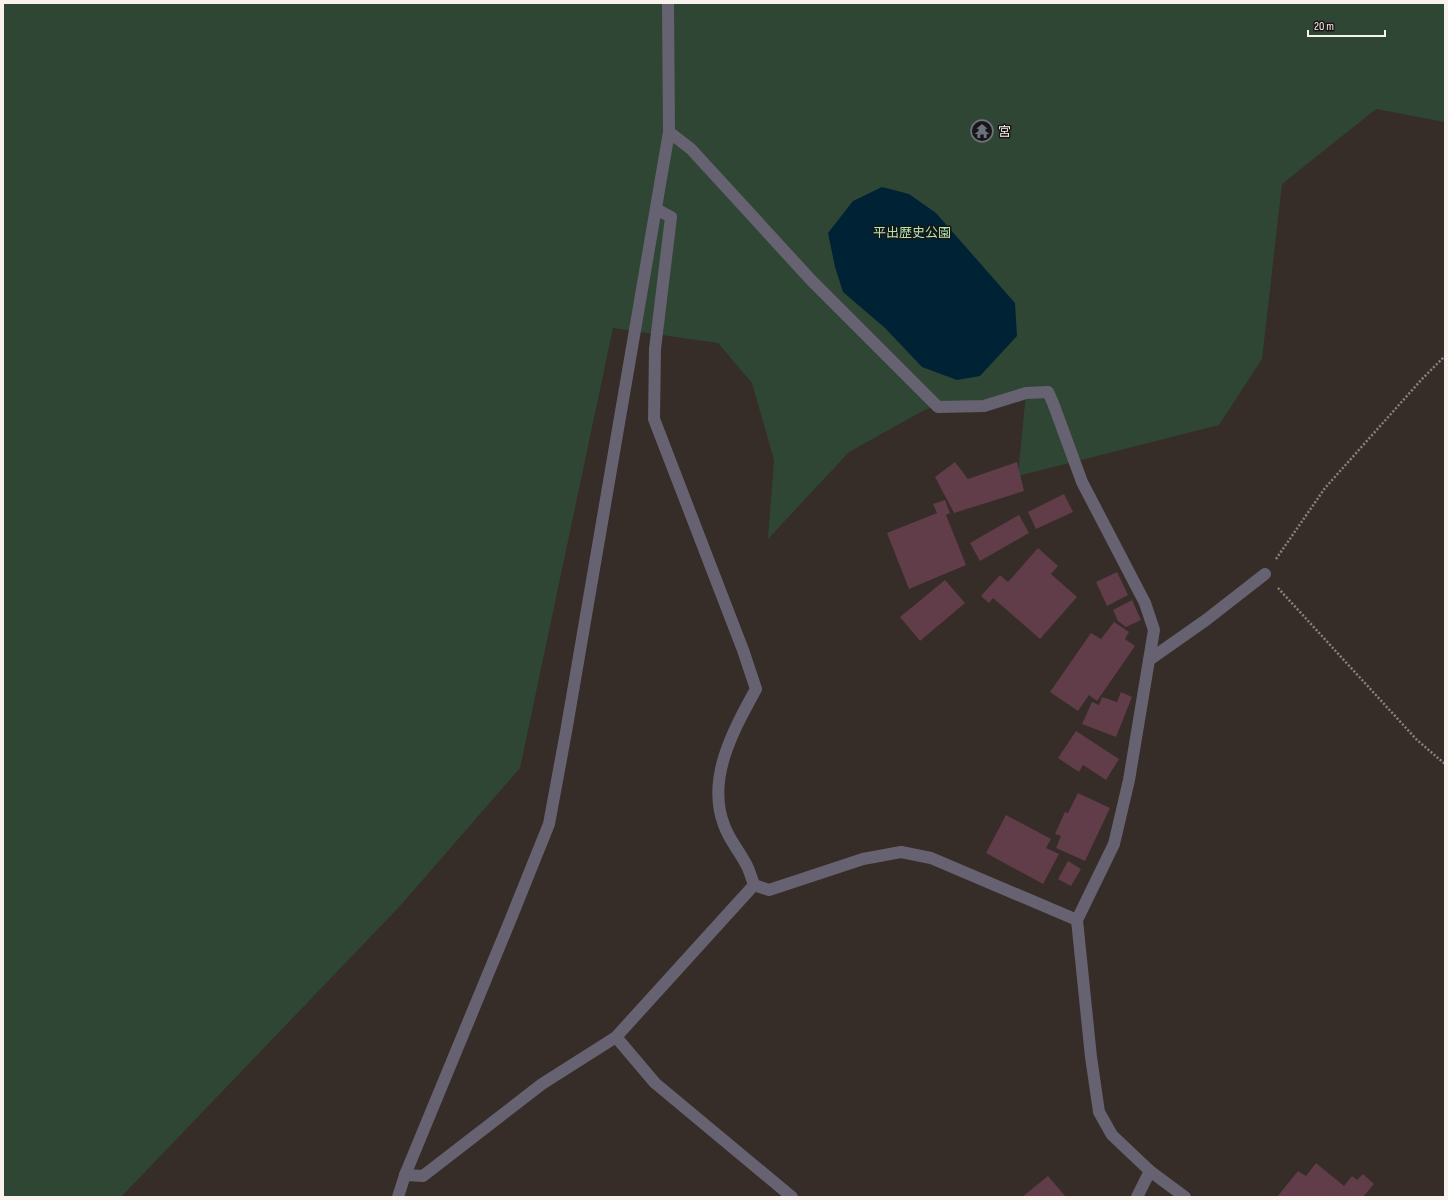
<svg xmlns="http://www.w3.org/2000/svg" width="1448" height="1200" font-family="'Sofia Sans Condensed','Noto Sans JP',sans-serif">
<rect width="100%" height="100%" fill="#362c28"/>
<!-- green -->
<polygon fill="#304634" points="3,3 1445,3 1445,122 1376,109 1282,184 1262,359 1219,425 1018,476 1026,393 983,406 936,405 919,413 849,452 768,539 774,460 752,383 718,343 613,328 520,768 400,906 121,1197 3,1197"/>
<!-- water -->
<polygon fill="#002235" points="882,187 909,194 936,213 1015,303 1017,336 980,376 957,380 922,367 885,328 843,292 835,267 828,233 853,201"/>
<!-- building -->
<g fill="#613c49">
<polygon points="955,462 968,479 1017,462 1024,491 954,513 935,477"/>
<polygon points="1064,494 1073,512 1036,529 1028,512"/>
<polygon points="945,500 950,513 946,515 966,565 909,589 887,533 937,513 933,504"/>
<polygon points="1019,515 1029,533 980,561 970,543"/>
<polygon points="1038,548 1058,566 1051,574 1077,597 1040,639 993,598 989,603 981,596 1000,575 1008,582"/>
<polygon points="1117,572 1128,595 1107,606 1096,582"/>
<polygon points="945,580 965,603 920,641 900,617"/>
<polygon points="1132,600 1141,620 1126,627 1118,621 1113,610"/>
<polygon points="1114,622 1129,632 1125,639 1135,646 1097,701 1089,695 1078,711 1050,692 1091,633 1101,639"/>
<polygon points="1121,692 1132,697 1116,737 1082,724 1092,702 1099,705 1102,697 1117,702"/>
<polygon points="1076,731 1119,759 1106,780 1083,765 1079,772 1058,758"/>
<polygon points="1078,793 1110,808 1085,861 1056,848 1061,836 1055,834 1065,812 1068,813"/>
<polygon points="1006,815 1051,839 1046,848 1059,854 1043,884 986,853"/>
<polygon points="1068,861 1081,869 1071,886 1058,879"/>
<polygon points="1316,1163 1344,1186 1352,1176 1357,1180 1363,1174 1374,1184 1363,1197 1277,1197 1298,1171 1306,1176"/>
<polygon points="1048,1176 1066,1197 1022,1197"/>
</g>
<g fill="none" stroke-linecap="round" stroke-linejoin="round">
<!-- path -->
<g stroke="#8a827e" stroke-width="2.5" stroke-dasharray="2 2" stroke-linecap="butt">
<polyline points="1276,559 1325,488 1422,379 1445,356"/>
<polyline points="1278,588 1417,740 1445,764"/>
</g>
<!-- minor -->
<g stroke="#676271" stroke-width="12">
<polyline points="669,132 691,149 811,280 938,407 984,406 1026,393 1048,392 1053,403 1082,482 1145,603 1154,630 1129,780 1114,844 1077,920 1091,1057 1099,1112 1112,1135 1150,1171 1185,1197"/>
<path d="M656,209L671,217L655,349L654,419L743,650L756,689C734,729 706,778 724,825C729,840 741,853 748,868C750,873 752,879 754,885"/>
<polyline points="1149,660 1206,620 1265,574"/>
<polyline points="754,885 769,890 863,859 901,852 931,858 1077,920"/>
<polyline points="616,1037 655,1083 792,1197"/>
<polyline points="405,1175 423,1176 542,1084 616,1037 754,885"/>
<polyline points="398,1197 405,1175 512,916 549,824 566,732 669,132 668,3"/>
<polyline points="1137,1197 1150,1171"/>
</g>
</g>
<!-- icons -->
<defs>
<g id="temple-ring" transform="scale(1.15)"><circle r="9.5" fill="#1a1614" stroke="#6b7280" stroke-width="1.5"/><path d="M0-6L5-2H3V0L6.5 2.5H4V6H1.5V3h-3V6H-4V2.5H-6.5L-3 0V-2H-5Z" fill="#6b7280"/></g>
</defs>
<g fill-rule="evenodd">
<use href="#temple-ring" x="982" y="131"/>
</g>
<g text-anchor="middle" stroke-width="3" stroke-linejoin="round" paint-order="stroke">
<!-- poi labels -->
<g font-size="13" fill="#f8f2ef" stroke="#1a1614" text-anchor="start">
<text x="998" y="136">宮</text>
</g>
<!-- park labels -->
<g font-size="13" fill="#aee5b7" stroke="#1a1614">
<text x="912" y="237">平出歴史公園</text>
</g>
</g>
<!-- border -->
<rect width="1448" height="1200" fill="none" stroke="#f8f2ef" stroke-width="8"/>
<!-- scale -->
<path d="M1308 30v6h77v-6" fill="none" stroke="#f8f2ef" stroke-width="2"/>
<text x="1314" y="30" font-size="12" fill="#f8f2ef" stroke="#1a1614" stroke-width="3" paint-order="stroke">20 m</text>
</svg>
